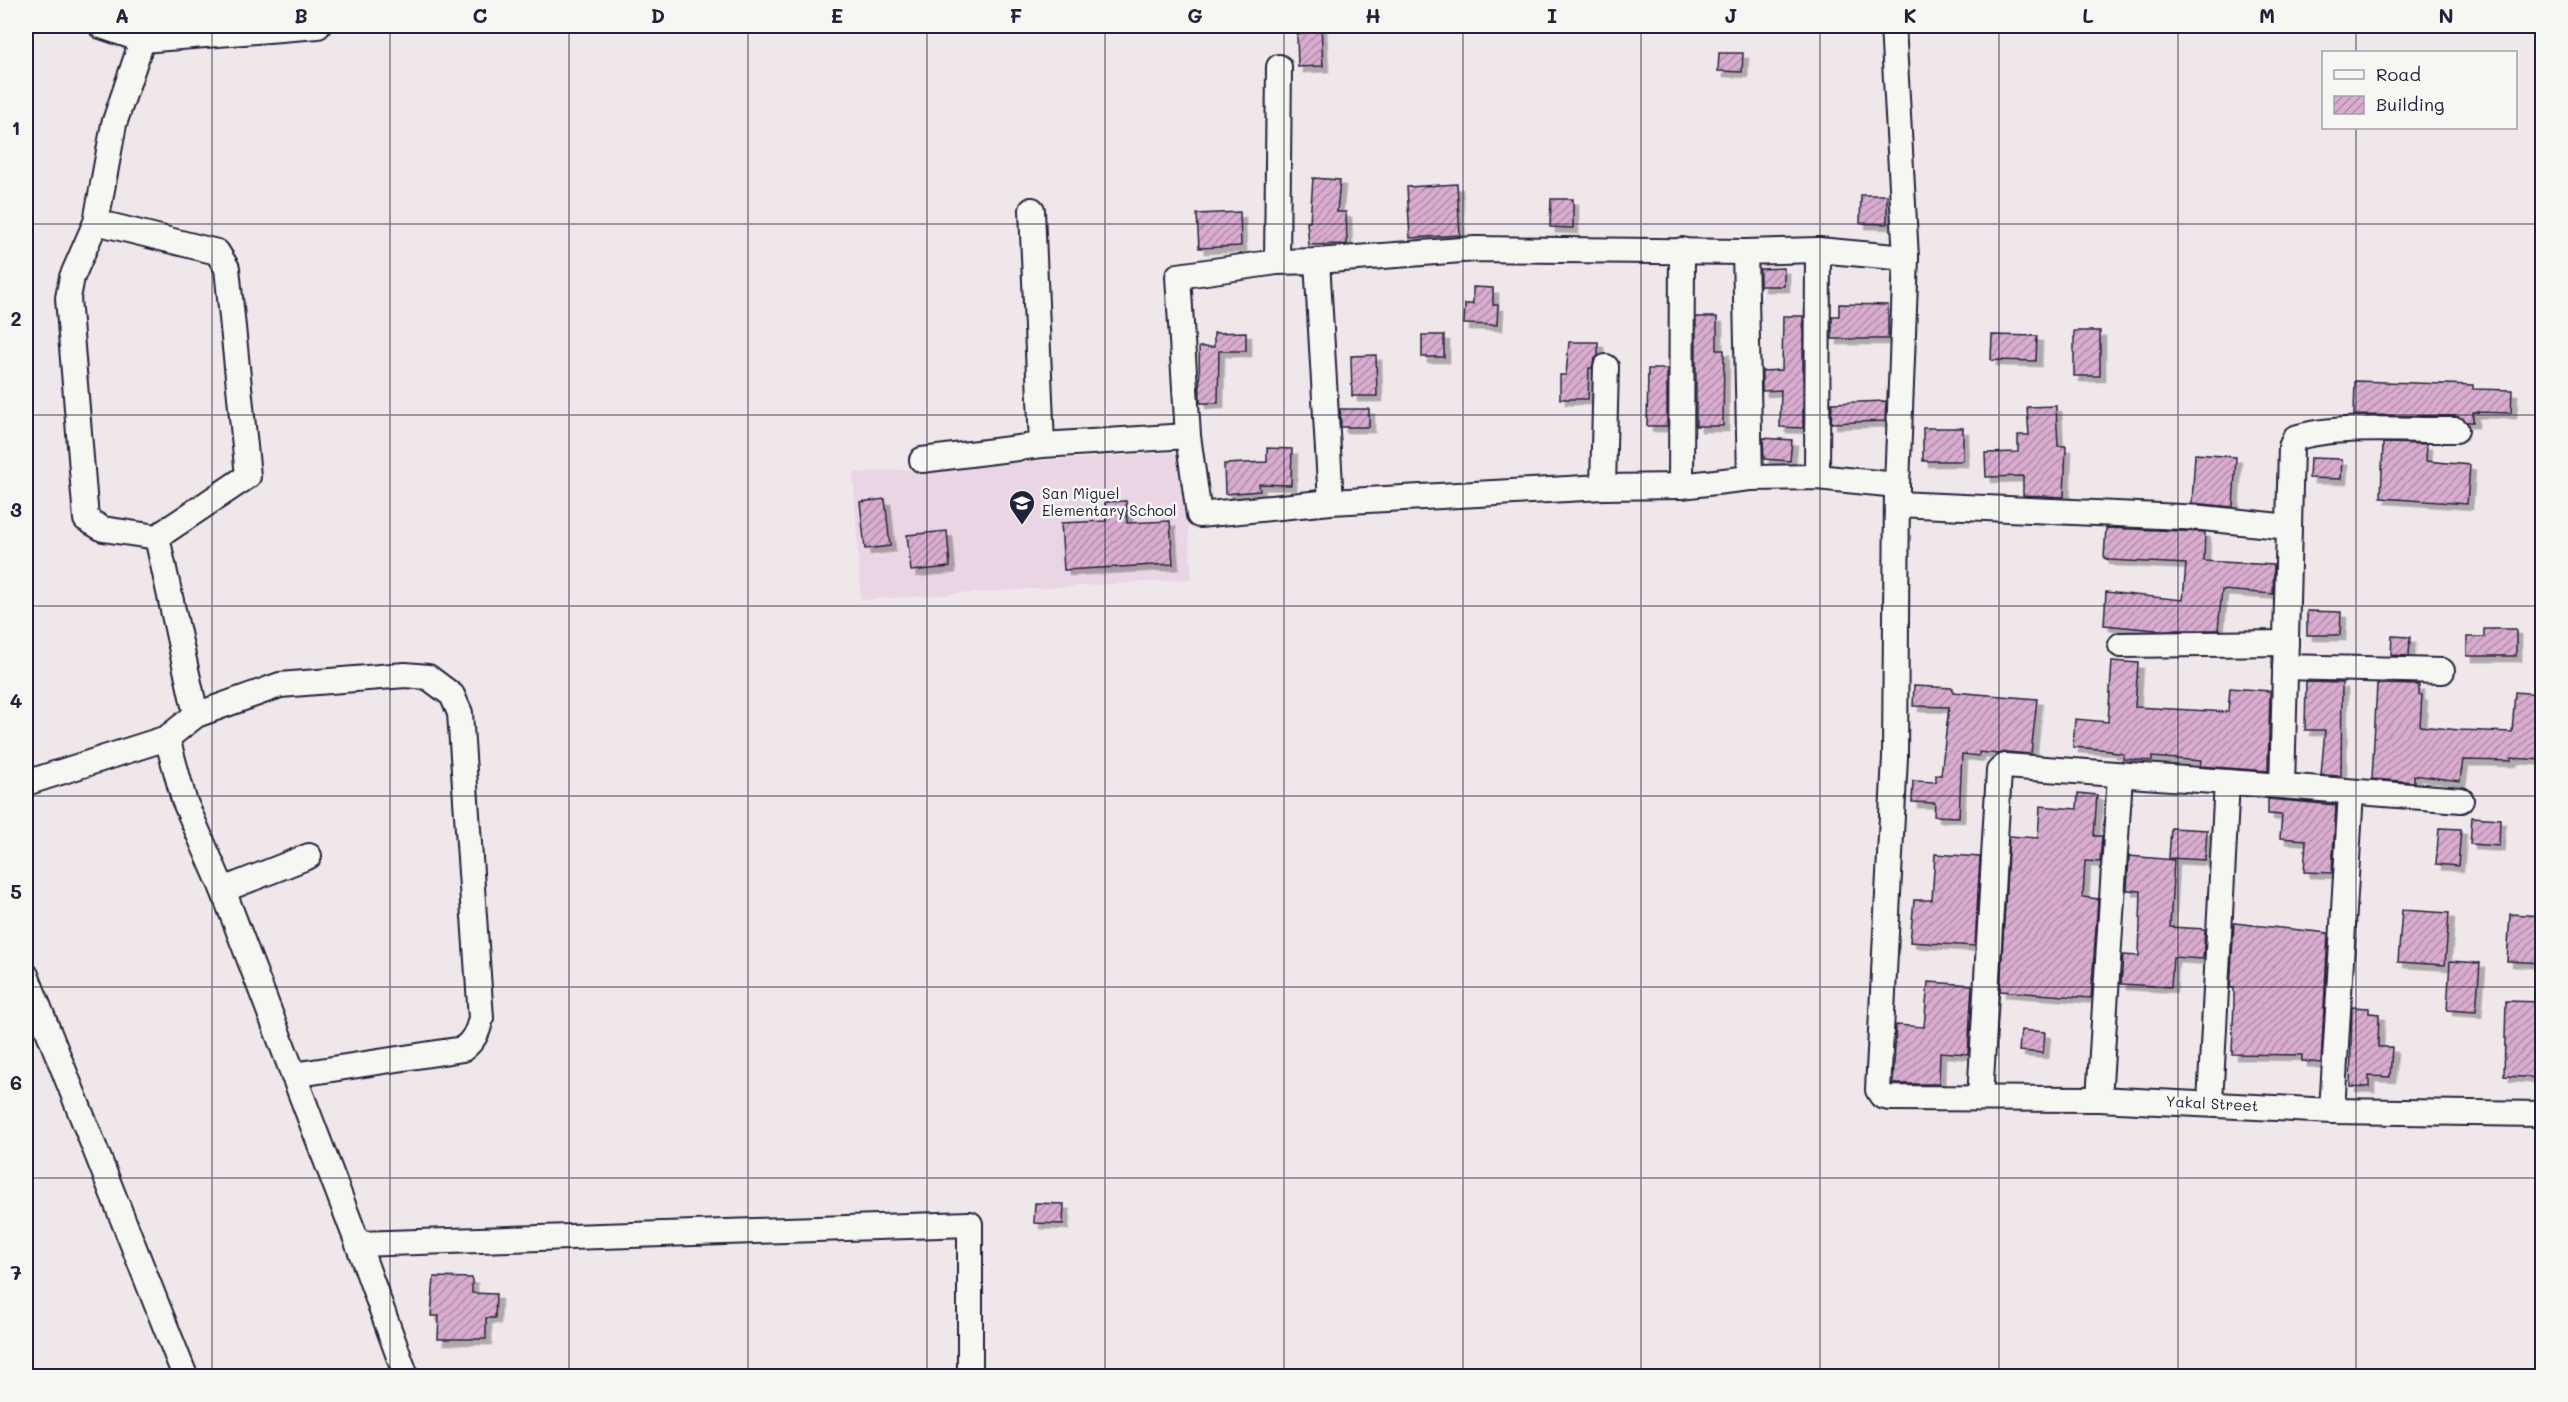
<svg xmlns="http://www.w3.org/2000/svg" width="2568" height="1402" font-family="Mali,sans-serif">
<defs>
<pattern id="building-hatch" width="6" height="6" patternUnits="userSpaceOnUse" patternTransform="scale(1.5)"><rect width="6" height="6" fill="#daaccf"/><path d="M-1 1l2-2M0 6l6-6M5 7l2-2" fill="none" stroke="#b08ca9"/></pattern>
<filter id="shadow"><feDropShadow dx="5.5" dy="5.5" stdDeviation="0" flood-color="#0004"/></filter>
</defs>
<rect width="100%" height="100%" fill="#f0e7eb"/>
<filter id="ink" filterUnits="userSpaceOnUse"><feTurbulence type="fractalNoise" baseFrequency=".0167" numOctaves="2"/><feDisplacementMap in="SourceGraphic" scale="12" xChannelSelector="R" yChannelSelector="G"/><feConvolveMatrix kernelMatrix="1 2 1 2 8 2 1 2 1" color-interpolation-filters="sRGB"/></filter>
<g filter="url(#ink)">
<!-- built -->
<polygon fill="#e9d5e3" points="1183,452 1192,579 861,600 853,473"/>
<!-- building -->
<g fill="url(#building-hatch)" stroke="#22223b" stroke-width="1.5" filter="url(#shadow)">
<polygon points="1303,26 1321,26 1323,66 1298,67 1297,34 1303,34"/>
<polygon points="1719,53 1743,53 1742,72 1718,71"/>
<polygon points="1313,178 1340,180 1337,212 1346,212 1347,244 1309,245 1307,222 1310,222"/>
<polygon points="1457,184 1460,235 1410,238 1407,187"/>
<polygon points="1861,195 1887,195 1887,224 1860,223"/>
<polygon points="1551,199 1573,199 1573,228 1550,227"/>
<polygon points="1240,212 1241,246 1199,248 1197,214"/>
<polygon points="1784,268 1784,286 1760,286 1760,269"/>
<polygon points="1473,287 1493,288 1493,305 1498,305 1497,325 1464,324 1465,304 1473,304"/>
<polygon points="1839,304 1888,305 1888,339 1832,339 1832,316 1839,316"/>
<polygon points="1783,316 1803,316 1803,428 1780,427 1781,390 1762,391 1762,371 1782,370"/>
<polygon points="1696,317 1717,317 1717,350 1724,350 1723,426 1696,426"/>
<rect x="2074" y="331" width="26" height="45"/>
<polygon points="1246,332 1246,351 1219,351 1218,403 1200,403 1199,347 1214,347 1214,333"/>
<rect x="1422" y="335" width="22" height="22"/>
<polygon points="1992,335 2037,336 2036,361 1991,360"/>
<polygon points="1569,342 1598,342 1598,356 1594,360 1592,368 1589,368 1588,399 1560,399 1560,375 1566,375"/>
<polygon points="1376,355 1377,396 1352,396 1351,356"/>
<polygon points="1648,369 1667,369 1667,426 1647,426"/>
<polygon points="2355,381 2473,385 2473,389 2512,390 2511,413 2473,412 2473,422 2467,422 2456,416 2354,415"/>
<polygon points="1886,401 1885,421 1831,423 1832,403"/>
<polygon points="2056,406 2058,446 2066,446 2064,497 2023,495 2023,476 1986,477 1985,453 2018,452 2018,435 2029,435 2027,407"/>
<polygon points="1340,409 1369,409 1369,427 1341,427"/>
<rect x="1923" y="428" width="40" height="33"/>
<polygon points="1763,438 1792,440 1790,461 1764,459"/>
<polygon points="2383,443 2427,444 2426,461 2470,465 2467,504 2381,498"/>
<polygon points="1267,448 1292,449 1291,485 1259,484 1260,491 1225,494 1224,464 1267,462"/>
<polygon points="2195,454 2236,457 2233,507 2192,503"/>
<polygon points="2310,458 2342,459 2341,479 2309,478"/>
<polygon points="885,499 890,546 865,549 860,502"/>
<polygon points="1126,501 1127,523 1170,521 1173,564 1064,570 1061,523 1106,521 1105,502"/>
<polygon points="2106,528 2205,532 2204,561 2274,565 2273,594 2222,590 2218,630 2156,630 2104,625 2106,592 2183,600 2186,564 2109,560 2104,558"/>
<polygon points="947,531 950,567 911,571 907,535"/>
<polygon points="2307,611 2341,612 2340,635 2307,635"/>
<polygon points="2484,629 2516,629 2516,656 2467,656 2467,637 2484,637"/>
<polygon points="2392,636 2410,637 2409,656 2391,655"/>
<polygon points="2112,661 2138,663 2135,707 2228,712 2230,688 2270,691 2268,771 2200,766 2201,761 2152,757 2152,761 2123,759 2124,754 2111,752 2111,750 2073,747 2075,719 2108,722"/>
<polygon points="2306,682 2342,683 2341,776 2321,775 2325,730 2305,730"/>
<polygon points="2377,684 2419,685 2419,695 2422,695 2420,726 2459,730 2512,732 2515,692 2538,694 2538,698 2542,698 2542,760 2511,758 2511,761 2463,760 2460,781 2414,775 2414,782 2372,779"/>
<polygon points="1914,686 1953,688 1953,692 2037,699 2031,754 2006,752 1999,754 1979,752 1979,756 1962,754 1959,817 1934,816 1935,803 1912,802 1913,781 1936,782 1936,775 1941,775 1949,707 1913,706"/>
<polygon points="2078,793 2097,795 2094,836 2102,836 2100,862 2085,861 2083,897 2098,899 2091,998 2000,991 2009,836 2038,838 2040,806 2077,809"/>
<polygon points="2268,799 2336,805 2332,873 2304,872 2306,840 2280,838 2282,815 2268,814"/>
<polygon points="2472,817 2500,819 2499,846 2470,844"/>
<polygon points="2171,828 2207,830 2205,860 2169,858"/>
<polygon points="2439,828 2461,829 2458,866 2436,864"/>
<polygon points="1935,854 1980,857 1975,946 1910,942 1914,900 1932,900"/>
<polygon points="2129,856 2174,860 2170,927 2205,929 2203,959 2173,957 2171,987 2121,984 2123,955 2139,956 2141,891 2127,890"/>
<polygon points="2402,910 2449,913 2445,965 2398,962"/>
<polygon points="2510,914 2542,916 2542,963 2507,961"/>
<polygon points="2234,923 2328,933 2321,1063 2302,1061 2302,1055 2232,1054 2234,1001 2234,988 2230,988"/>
<polygon points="2450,961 2480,963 2476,1012 2447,1010"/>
<polygon points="1928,982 1972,985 1968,1054 1940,1052 1939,1084 1893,1084 1896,1025 1924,1027"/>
<polygon points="2506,1001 2542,1002 2542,1078 2504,1076"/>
<polygon points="2352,1007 2369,1008 2369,1013 2379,1014 2378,1047 2392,1047 2390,1077 2369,1076 2369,1087 2350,1086"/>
<polygon points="2021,1030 2045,1032 2043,1053 2019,1051"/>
<polygon points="1035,1203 1064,1204 1063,1224 1034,1223"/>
<polygon points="434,1277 472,1278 472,1293 496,1294 495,1318 486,1318 486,1339 438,1339 439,1316 431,1316"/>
</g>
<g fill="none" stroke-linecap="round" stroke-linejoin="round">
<!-- minor casing -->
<g stroke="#22223b" stroke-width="28">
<g id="minor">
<polyline points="101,26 142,40 318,26"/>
<polyline points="1893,26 1906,258 1818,250 1745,252 1475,249 1317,261 1277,262 1178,276 1188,436 1199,515 1331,502 1603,487 1681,486 1750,478 1817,477 1897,485"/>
<polyline points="1032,210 1042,445"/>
<polyline points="96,222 217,252 227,268 248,476 157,537 103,529 86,519 68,298 72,277 96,222 114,124 147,26"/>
<polyline points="1745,252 1750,478"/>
<polyline points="1906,258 1897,485 1895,757 1878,1090 1882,1096 1889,1098 2099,1099 2332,1111 2542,1114"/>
<polyline points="1317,261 1331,502"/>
<polyline points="1277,262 1279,67"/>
<polyline points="922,460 1042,445 1188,436"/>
<polyline points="1817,477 1818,250"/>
<polyline points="1681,486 1682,250"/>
<polyline points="1603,487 1606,367"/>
<polyline points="1897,504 2203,518 2289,527 2282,786 2227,782"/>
<path d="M2289,527L2291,447L2295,438C2337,424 2409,431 2456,430"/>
<polyline points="157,537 196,715"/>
<polyline points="2121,645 2286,643"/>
<polyline points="2285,667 2442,671"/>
<polyline points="167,738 184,800 223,890 358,1244 406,1376"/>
<path d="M26,783L167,738L196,715L280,685L405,675L428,677L452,695L460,713L481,1018C478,1032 474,1040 463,1049L293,1075"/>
<polyline points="2282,786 2461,800"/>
<polyline points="223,890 309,856"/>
<polyline points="26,975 185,1376"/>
<polyline points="1980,1098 1999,771 2005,766 2227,782 2210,1103"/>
<polyline points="2099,1099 2120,776"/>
<polyline points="2332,1111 2351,792"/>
<polyline points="358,1244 970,1224 970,1376"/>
</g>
</g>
<!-- minor -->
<use href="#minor" stroke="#f6f6f2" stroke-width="24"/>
</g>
</g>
<!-- grid -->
<path fill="none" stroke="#22223b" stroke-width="1.5" stroke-opacity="0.55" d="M212,26V1376M390,26V1376M569,26V1376M748,26V1376M927,26V1376M1105,26V1376M1284,26V1376M1463,26V1376M1641,26V1376M1820,26V1376M1999,26V1376M2178,26V1376M2356,26V52M2356,128V1376M26,224H2542M26,415H2542M26,606H2542M26,796H2542M26,987H2542M26,1178H2542"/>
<!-- icons -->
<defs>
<g id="school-pin" transform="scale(1.35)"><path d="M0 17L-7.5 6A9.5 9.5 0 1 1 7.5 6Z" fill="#22223b" stroke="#f6f6f2"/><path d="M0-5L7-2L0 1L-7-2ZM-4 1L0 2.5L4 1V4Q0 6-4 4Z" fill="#fff"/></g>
</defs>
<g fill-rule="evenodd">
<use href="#school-pin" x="1022" y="503"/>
</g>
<g text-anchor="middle" stroke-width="5" stroke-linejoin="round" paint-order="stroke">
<!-- poi labels -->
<g font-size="15" fill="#22223b" stroke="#f6f6f2" text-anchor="start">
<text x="1042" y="499">San Miguel<tspan x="1042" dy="17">Elementary School</tspan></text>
</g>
<!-- street labels -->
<g font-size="15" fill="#22223b" stroke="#f6f6f2">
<text transform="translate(2212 1104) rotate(3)" y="5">Yakal Street</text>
</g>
</g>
<!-- margin -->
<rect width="2568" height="1402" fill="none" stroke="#f6f6f2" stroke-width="66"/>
<!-- legend -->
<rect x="2322" y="51" width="195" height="78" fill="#f6f6f2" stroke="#a1a1a9" stroke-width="1.5"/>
<rect x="2334" y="70" width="30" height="9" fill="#f6f6f2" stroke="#a1a1a9" stroke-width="1.5"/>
<text x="2376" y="81" font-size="18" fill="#22223b">Road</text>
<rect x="2334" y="96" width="30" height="18" fill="url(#building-hatch)" stroke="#a1a1a9" stroke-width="1.5"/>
<text x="2376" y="111" font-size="18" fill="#22223b">Building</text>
<rect x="33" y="33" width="2502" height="1336" fill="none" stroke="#22223b" stroke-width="2"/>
<g font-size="20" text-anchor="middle" font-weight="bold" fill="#22223b">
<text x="122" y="23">A</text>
<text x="301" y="23">B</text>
<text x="480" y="23">C</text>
<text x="658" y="23">D</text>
<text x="837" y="23">E</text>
<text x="1016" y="23">F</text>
<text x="1195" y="23">G</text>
<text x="1373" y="23">H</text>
<text x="1552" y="23">I</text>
<text x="1731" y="23">J</text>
<text x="1910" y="23">K</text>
<text x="2088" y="23">L</text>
<text x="2267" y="23">M</text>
<text x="2446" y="23">N</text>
<text x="16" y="135">1</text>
<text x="16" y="326">2</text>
<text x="16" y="517">3</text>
<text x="16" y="708">4</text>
<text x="16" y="899">5</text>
<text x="16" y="1090">6</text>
<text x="16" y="1280">7</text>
</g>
</svg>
